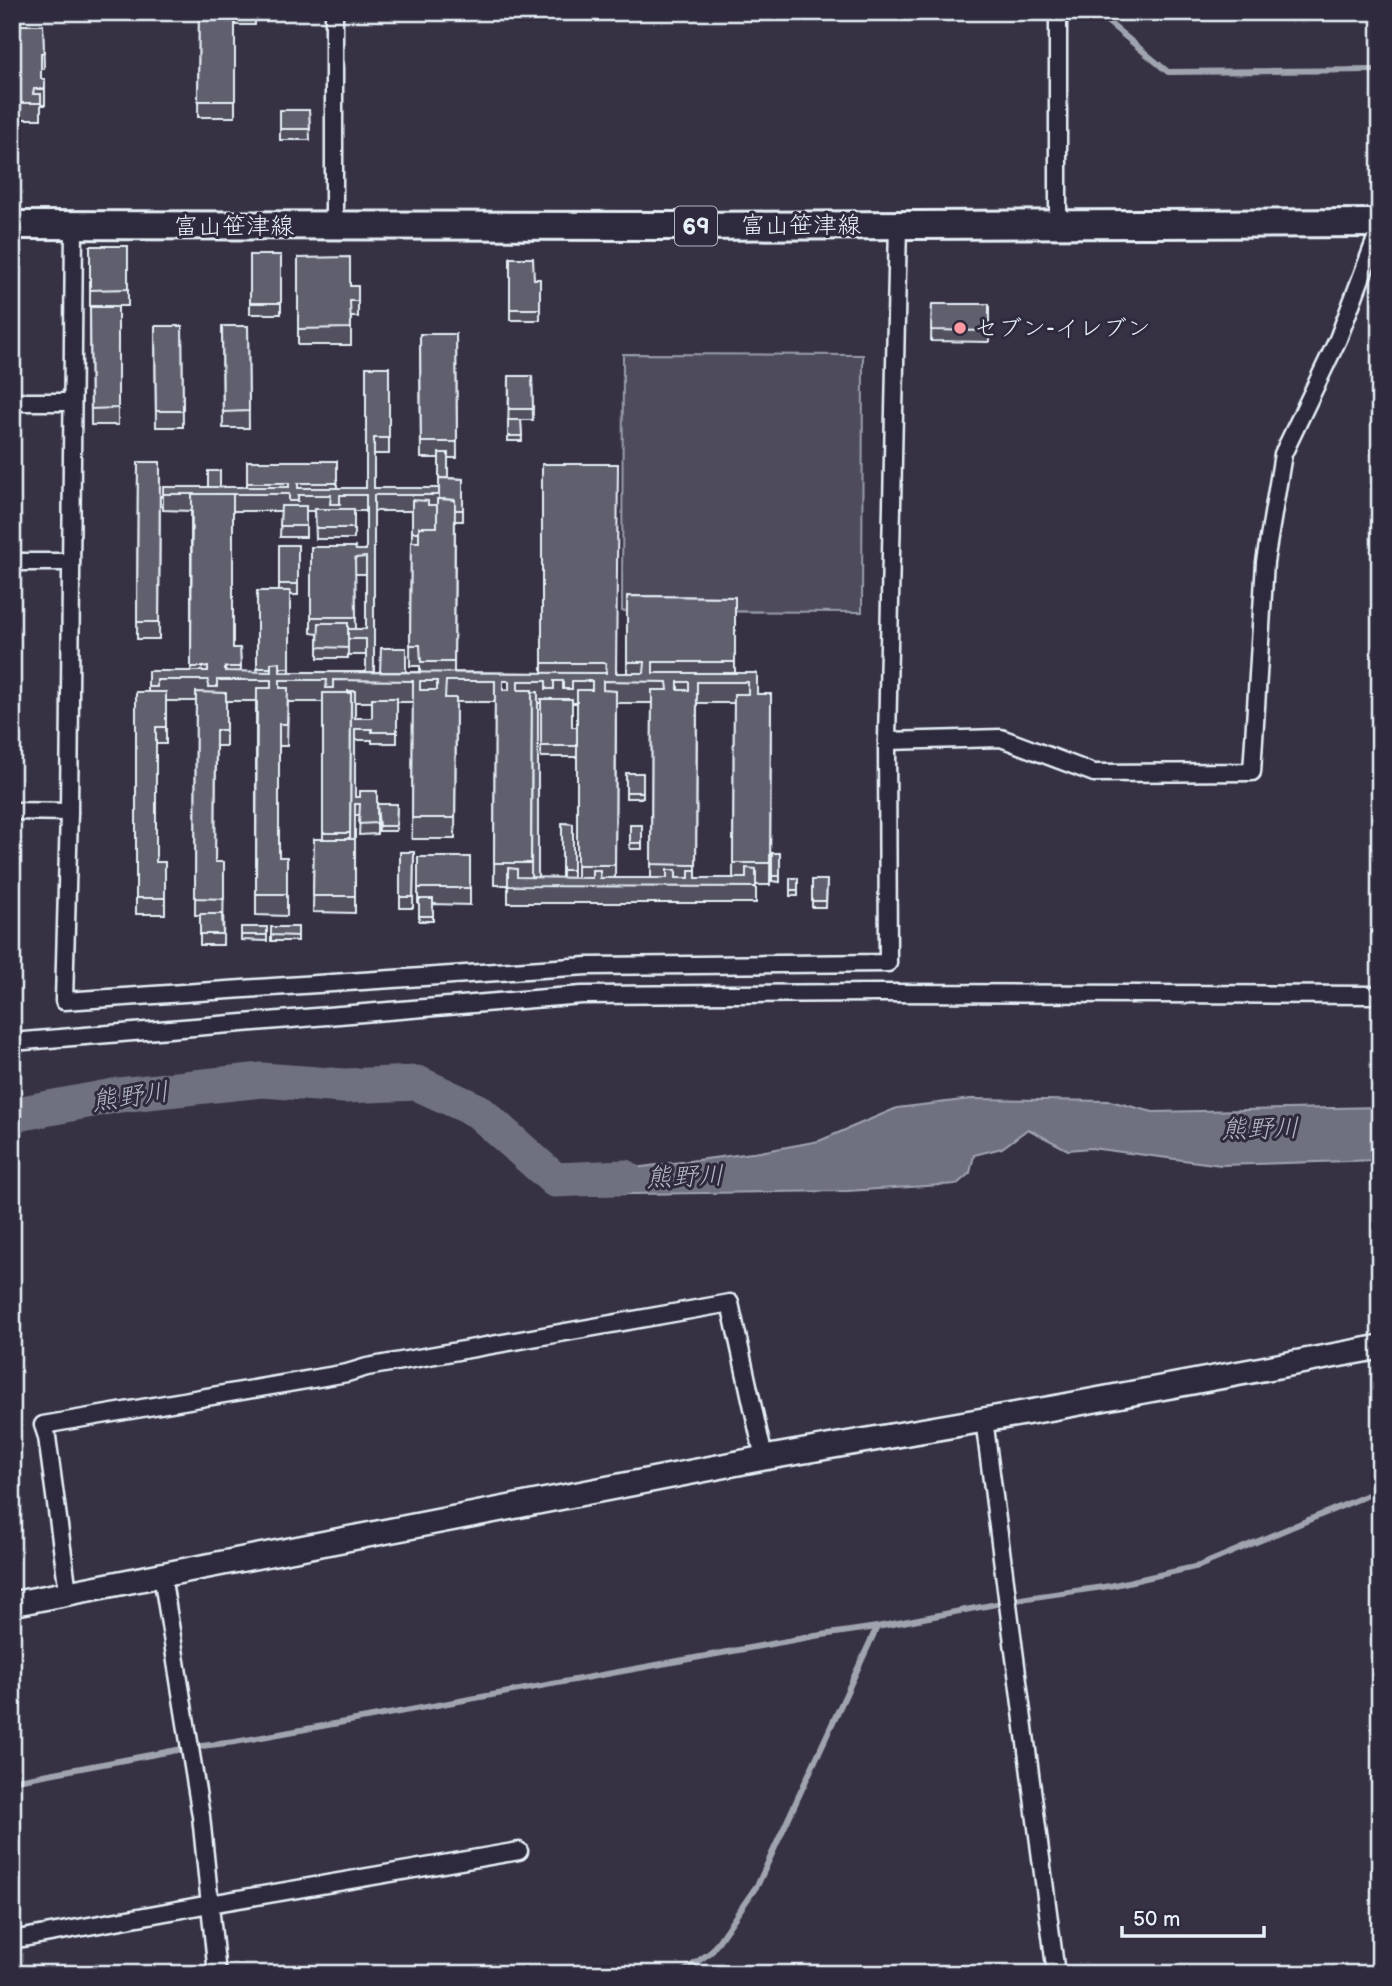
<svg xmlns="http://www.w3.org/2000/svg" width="1392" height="1986" font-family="'Balsamiq Sans','Klee One',sans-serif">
<rect width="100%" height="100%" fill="#363244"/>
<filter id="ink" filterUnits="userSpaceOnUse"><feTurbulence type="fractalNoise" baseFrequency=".0143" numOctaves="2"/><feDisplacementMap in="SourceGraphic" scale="14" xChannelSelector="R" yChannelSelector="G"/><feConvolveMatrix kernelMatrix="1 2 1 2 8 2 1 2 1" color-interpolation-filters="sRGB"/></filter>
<g filter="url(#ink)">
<!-- green -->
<polygon fill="#4d4b5c" stroke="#9a9eaa" stroke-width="2" points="623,354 863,355 862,612 622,611"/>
<!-- water -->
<polygon fill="#70717f" stroke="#a0a4af" stroke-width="2" points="971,1099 1110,1101 1153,1112 1380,1107 1380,1160 1221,1165 1091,1148 1068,1150 1028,1129 1002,1148 974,1155 970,1173 957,1184 847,1191 568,1195 579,1175 760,1152 819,1141 897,1108"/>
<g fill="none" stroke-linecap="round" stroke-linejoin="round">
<!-- stream -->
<g stroke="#a0a4af" stroke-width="6">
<polyline points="1096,12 1168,72 1380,70"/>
<polyline points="12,1781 193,1747 235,1742 815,1636 877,1627 1027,1598 1110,1586 1199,1566 1380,1490"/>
<polyline points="680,1974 711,1952 758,1884 877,1627"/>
</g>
<!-- river -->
<polyline stroke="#70717f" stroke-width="35" points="12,1115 119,1095 262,1080 344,1086 417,1083 478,1111 555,1180 625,1177"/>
<!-- street casing -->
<g stroke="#e8f1f8" stroke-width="21">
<g id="street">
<polyline points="334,12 334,226"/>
<polyline points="1058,12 1058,224"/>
<polyline points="74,225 69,812 64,1001 587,966 888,963 887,741 898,224"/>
<polyline points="12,402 72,402"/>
<polyline points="12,562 71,562"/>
<polyline points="887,741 1001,738 1094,773 1252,772 1265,562 1283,454 1338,339 1380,228"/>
<polyline points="12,811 69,812"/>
<polyline points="12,1042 582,995 879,993 1380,995"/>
<polyline points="984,1419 1056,1974"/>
<polyline points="162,1575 201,1816 217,1974"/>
<polyline points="68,1592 47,1437 43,1425 347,1373 367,1367 730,1303 764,1458"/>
<polyline points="12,1940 210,1904 519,1851"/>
</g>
</g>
<!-- secondary casing -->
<g stroke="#e8f1f8" stroke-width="28">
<polyline id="secondary" points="12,1604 764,1458 1053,1408 1380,1347"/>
</g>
<!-- primary casing -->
<g stroke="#e8f1f8" stroke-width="32">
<polyline id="primary" points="12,225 680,226 1380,223"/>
</g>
<!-- street -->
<use href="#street" stroke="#2f2a3d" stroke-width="16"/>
<!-- secondary -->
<use href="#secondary" stroke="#2f2a3d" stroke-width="23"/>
<!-- primary -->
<use href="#primary" stroke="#2f2a3d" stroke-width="26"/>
</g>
<!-- wall -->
<g fill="#53515f" stroke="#e8f1f8" stroke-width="2" fill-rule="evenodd">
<polygon points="199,12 235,12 235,117 198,117"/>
<rect x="235" y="12" width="20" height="13"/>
<polygon points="12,25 43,25 44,69 41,69 41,79 45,79 45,105 41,105 41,119 12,119"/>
<polygon points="280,110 309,110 310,140 280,140"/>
<rect x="90" y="246" width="38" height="60"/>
<rect x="250" y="255" width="31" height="59"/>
<polygon points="298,258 350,286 358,286 358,317 351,317 351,345 298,345"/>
<polygon points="510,258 534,279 540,279 540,320 510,320"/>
<polygon points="932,304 989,304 989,342 931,341"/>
<polygon points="90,307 118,307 118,425 91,425"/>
<polygon points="155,326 182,326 183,427 156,427"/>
<polygon points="222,326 248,326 249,428 223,428"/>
<path d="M420,334H456L457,458H448V478L463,479V521H455L454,672L542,673V464L617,673H627V596L735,597V673H757V694H771L770,885H756V903H508V885H494L495,702H456L455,839H412L413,702H397V743H372V740H355V797L377,804H397L396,831H379L377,810V834L359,835L360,815H355V913L313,912L314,839H323V702H288L287,746H279V857H287V916L256,915V701H226V746H216L215,862H224L223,945H200V915H195L196,701H166V744H156V862H165V914H136V692H148V671H191V511L163,510V487H247V461H337V488H366V367H389V454H374V488H439V458H421ZM233,511H281L280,537H306V511H315L316,539H354V511H366V550H356L311,617V633L318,634V658H348V634V655H366V672H290V595H298V545H279V591H257V672H241L240,648H233ZM374,511H412V542H411L410,666H420V672H374ZM355,574H366V629H356ZM503,681H509V690H503ZM355,702H372V718H355ZM538,703H541V757H577V746V878H573V824L562,823V878H538ZM572,703H577V727H572ZM616,703H652L651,878H615ZM697,703H734L733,878H696Z"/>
<polygon points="509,376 532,376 533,420 521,420 522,441 508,441"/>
<polygon points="138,462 160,462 159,639 137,639"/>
<rect x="626" y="773" width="17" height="25"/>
<rect x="630" y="825" width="12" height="24"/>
<polygon points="400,852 414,852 413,908 400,908"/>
<polygon points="772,853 780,853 780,882 772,881"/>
<polygon points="418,857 470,857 470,905 433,904 433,921 419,921 419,904 418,904"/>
<rect x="790" y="878" width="8" height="18"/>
<polygon points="812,880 827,880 826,907 812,907"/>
<polygon points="241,927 267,927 267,941 241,940"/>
<rect x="271" y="927" width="27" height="14"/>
</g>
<!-- building -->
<g fill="#605e6e" stroke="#e8f1f8" stroke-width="2" fill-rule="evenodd">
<polygon points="199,12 235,12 235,101 198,101"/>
<rect x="235" y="12" width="20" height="8"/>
<polygon points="12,25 43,25 44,52 41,53 41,79 45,79 45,89 34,89 33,94 41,94 41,103 12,103"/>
<polygon points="280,110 309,110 310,129 280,129"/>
<polygon points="90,246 128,246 128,289 90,290"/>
<rect x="250" y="255" width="31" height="48"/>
<polygon points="350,257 350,286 358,286 358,301 350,301 351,328 298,329 298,258"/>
<polygon points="510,258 533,258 534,279 540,279 540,309 510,309"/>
<polygon points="932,304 989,304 989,331 931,330"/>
<polygon points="90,307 118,307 118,408 91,409"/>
<polygon points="155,326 182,326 183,411 156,411"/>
<polygon points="222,326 248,326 249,411 223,412"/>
<polygon points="420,334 456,334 457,442 421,442"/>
<polygon points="366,367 389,367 389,438 374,438 374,488 439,488 439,495 374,495 374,672 366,672 366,639 348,639 348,629 366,629 366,557 355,558 356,617 311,617 311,547 355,547 356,550 366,550 366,495 340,495 340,504 330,504 331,495 298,495 298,501 289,501 289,494 163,494 163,487 289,487 289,483 247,483 247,461 337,461 337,483 298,483 298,488 366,488"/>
<polygon points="509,376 532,376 533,409 509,409"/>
<polygon points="508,420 521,420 522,436 508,436"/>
<rect x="439" y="453" width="9" height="25"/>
<polygon points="138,462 160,462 159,622 137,622"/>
<path d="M542,464H618L616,673H644L645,662H627V596L735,597V662H653V673H757V694H771L770,863H733L734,694H748V682H697L696,865H689L651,864L652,690H668L667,682L603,681V690L616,691L615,865H577V690H592V681H572V689H563V681H554V689H546V681H518V690H532L531,863H494L495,681H446L445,698H456L455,818H412L413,681L333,680V688H326L327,680H280V688H288L287,724H279V857H287V894H256L257,688H271V680H217V687H208V680H157V687H148V671H208V667H191L192,494H233V648H240L241,667H225V671L271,672V663L280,662V672L606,673V663H542ZM420,681H437V690H420ZM503,681H509V690H503ZM678,682H689V690H678Z"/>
<rect x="208" y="471" width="12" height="16"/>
<polygon points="439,478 463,479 463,510 455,510 455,500 439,499"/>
<polygon points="437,499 455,500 454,662 421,662 420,645 410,645 411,542 419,542 419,527 437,527"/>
<polygon points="412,500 428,501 428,505 437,505 437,527 419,527 419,532 412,532"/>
<polygon points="281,506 306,506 306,526 280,526"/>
<polygon points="315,509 354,509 354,528 316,528"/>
<rect x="279" y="545" width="19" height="39"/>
<polygon points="257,591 290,591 290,668 280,668 280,662 271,663 271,668 257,668"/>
<polygon points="319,623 348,623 348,648 318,647"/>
<polygon points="381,648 406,648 406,672 380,672"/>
<polygon points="348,691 355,691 355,718 372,718 372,698 397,698 397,732 372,732 372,729 355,729 355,797 360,797 360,791 377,791 377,823 359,824 360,804 355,804 355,845 355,839 348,839 348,838 350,838 351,699 351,693 348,693"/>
<polygon points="136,692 166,692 166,727 156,727 156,862 165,862 165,898 136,898"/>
<polygon points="196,692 226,693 226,730 216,730 215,862 224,862 224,899 195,898"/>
<polygon points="532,692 538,692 538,878 531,878"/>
<polygon points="323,693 351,693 350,833 323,833"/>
<polygon points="541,699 572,699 572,727 577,727 577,746 541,746"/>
<rect x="626" y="773" width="17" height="19"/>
<polygon points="377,804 397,804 396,826 379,826"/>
<polygon points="562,823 573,824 573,870 562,870"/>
<rect x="630" y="825" width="12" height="18"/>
<polygon points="314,839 355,839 355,896 313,896"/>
<polygon points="400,852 414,852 413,897 400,897"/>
<rect x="772" y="853" width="8" height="23"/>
<rect x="418" y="857" width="52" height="31"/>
<polygon points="508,868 517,869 517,877 592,878 592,870 600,870 600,878 667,878 667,870 676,870 676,878 689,878 689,870 696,870 696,878 746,878 746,868 756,869 756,887 508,886"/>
<rect x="790" y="878" width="8" height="12"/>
<polygon points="812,880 827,880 826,901 812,901"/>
<rect x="419" y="899" width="14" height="17"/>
<polygon points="200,914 222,914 223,934 200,934"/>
<rect x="241" y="927" width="26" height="8"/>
<polygon points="271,927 298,927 298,936 271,935"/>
</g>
</g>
<!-- markers -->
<circle fill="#ff9aa2" stroke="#2f2a3d" stroke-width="2.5" cx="960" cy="328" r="7"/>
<g text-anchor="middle" stroke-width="6" stroke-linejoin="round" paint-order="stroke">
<!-- shield labels -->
<rect fill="#2f2a3d" stroke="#b0b5c0" stroke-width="2" x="675" y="206.5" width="42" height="39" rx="5"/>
<g font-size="23" font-weight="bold" fill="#e8f1f8">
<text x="696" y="234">69</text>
</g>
<!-- street labels -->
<g font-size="24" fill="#e8f1f8" stroke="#2f2a3d">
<text x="801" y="233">富山笹津線</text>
<text x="234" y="234">富山笹津線</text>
</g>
<!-- poi labels -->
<g font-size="24" fill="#e8f1f8" stroke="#2f2a3d" text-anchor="start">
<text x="974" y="336">セブン-イレブン</text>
</g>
<!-- water labels -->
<g font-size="26" font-style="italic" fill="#b2b7c2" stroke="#2f2a3d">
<text transform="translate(130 1096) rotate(-8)" y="9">熊野川</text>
<text transform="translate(1260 1128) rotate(-1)" y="9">熊野川</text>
<text transform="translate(685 1176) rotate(-2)" y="9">熊野川</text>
</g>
</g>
<!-- margin -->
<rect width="1392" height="1986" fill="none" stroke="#2f2a3d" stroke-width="42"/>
<rect x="21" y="21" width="1350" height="1944" fill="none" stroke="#e8f1f8" stroke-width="2.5" filter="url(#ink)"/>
<!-- scale -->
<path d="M1122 1926v10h142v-10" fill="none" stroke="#e8f1f8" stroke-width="3.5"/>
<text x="1133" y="1926" font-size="21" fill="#e8f1f8" stroke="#2f2a3d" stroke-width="5" paint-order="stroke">50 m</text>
</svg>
